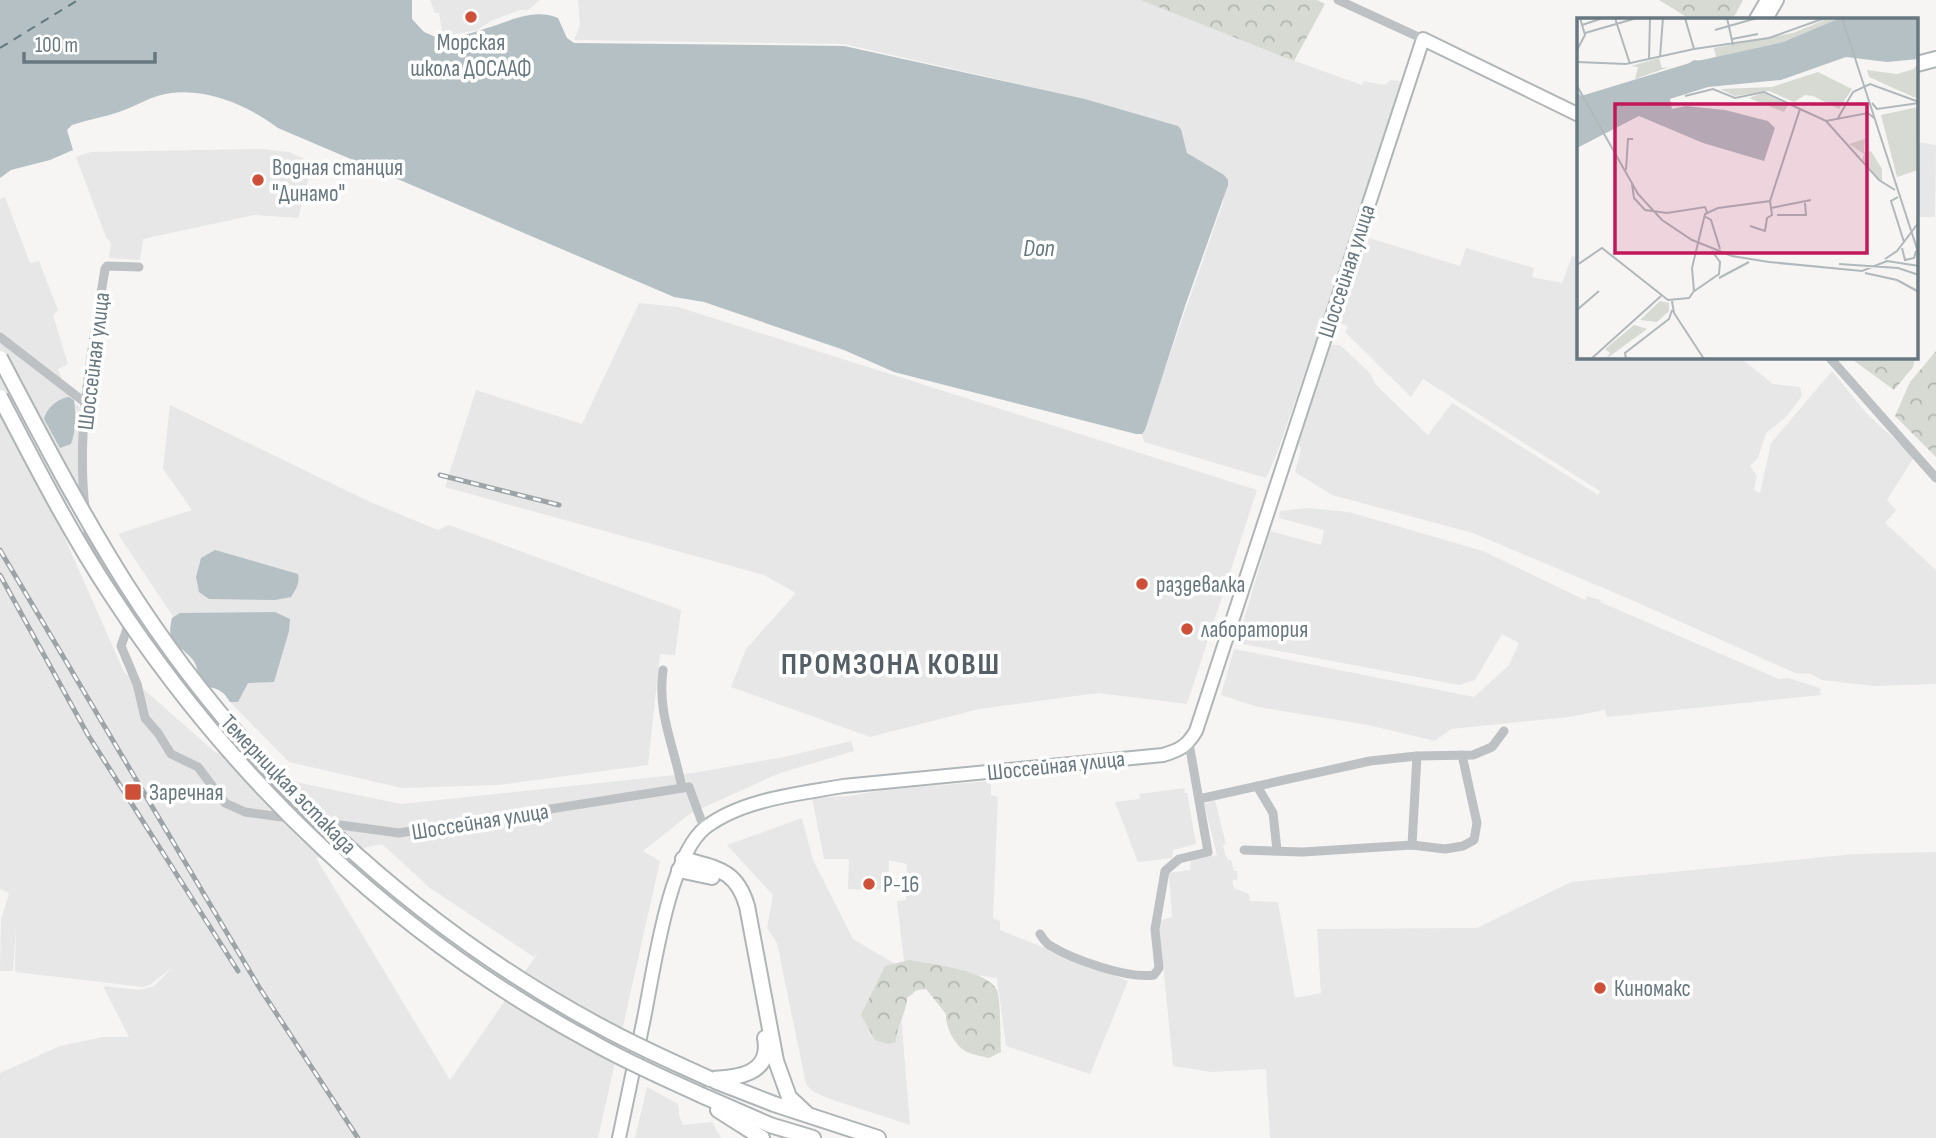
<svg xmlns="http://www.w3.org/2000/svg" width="1936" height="1138" font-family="'Sofia Sans Condensed',sans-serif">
<defs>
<pattern id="forest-crowns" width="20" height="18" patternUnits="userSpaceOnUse" patternTransform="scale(1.75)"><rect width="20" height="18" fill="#d6dad2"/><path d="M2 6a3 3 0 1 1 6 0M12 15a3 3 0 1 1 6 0" fill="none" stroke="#b1b6b0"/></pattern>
</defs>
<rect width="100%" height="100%" fill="#f6f5f3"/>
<!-- built -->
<g fill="#e6e7e6" fill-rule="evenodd">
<polygon points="430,0 540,0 528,10 520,10 493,20 477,30 443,37 439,13 435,13"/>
<polygon points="578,0 1148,0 1295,61 1362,85 1364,81 1384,85 1391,80 1401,81 1350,242 1277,453 1266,478 1144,442 1142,434 1224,200 1196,159 1187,153 1181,129 1178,126 1085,99 844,44 574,40 580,26"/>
<polygon points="1917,142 1936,145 1935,217 1917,217"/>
<polygon points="262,149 289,152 313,163 298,218 254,215 143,239 140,260 109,258 111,243 106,237 76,157 91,152"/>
<path d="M5,197L30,263L39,261L58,310L53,315L68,364L58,369L68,395L80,408L81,493L52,509L124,672L215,752L291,781L401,804L693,773L784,757L851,741L854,751L780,773L691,813L643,851L660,861L598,1138H0V1073L60,1046L103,1037H129L103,986L140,990L154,986L175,965L151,984L144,987L15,972L16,925L13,971H0L1,920L9,893L0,889V199ZM382,844L430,888L534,957L540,950L450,1080L316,858Z"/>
<polygon points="1369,238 1460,266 1466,248 1534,268 1532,277 1562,283 1572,256 1579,258 1579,357 1739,357 1773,384 1800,387 1802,396 1785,418 1766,433 1758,458 1750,466 1757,476 1754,490 1760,493 1771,443 1832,371 1867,414 1914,457 1887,500 1896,510 1885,523 1936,570 1936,684 1874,686 1822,680 1811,674 1795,673 1634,601 1473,533 1332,495 1295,472 1301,450 1298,442 1331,345 1340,345 1370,373 1376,385 1428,435 1452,403 1598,495 1600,491 1423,379 1411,397 1345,332 1348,326 1340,323"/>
<polygon points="639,303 678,307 1257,490 1187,704 1098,693 979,709 870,737 731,687 746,649 796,593 764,575 445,487 476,390 582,424"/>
<polygon points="170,405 368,501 438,530 449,525 681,610 675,655 660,654 648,765 498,785 402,788 289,762 230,702 118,534 192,510 163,469"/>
<polygon points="1307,508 1349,512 1483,551 1585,600 1587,596 1601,600 1600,602 1779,679 1788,678 1820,688 1821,695 1607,717 1605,710 1569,717 1451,729 1435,741 1368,725 1258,707 1221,695 1234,649 1474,697 1509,665 1519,643 1502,634 1475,680 1459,685 1237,643 1270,531 1321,545 1324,530 1279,518 1280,511"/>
<polygon points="991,781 991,795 998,797 993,918 1000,921 1000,930 1128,981 1090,1074 1006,1046 997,978 907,965 904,961 897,901 906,900 907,864 889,860 888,890 848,889 849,859 824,859 812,798 850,796 883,790"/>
<polygon points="1185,788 1184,793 1187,793 1196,844 1173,850 1172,858 1138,862 1115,802 1140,799 1139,794"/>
<polygon points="1215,800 1226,844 1223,845 1225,854 1228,860 1231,860 1234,871 1237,871 1238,879 1232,881 1234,888 1249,894 1250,901 1278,902 1295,998 1321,993 1317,929 1477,928 1571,882 1855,854 1936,852 1936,1138 1270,1138 1266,1069 1211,1072 1173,1066 1159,921 1172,917 1169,873 1190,870 1191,860 1217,855 1204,804"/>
<polygon points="802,818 813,860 853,939 897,965 910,1125 830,1099 812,1091 806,1084 777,943 767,928 773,895 727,845"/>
<polygon points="647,1087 678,1104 679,1115 683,1125 712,1122 721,1138 635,1138"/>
</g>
<!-- forest -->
<g fill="url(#forest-crowns)">
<polygon points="1141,0 1317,0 1325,4 1294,61"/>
<polygon points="1659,0 1743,0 1733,19 1690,19"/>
<polygon points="1936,351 1936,457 1895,416 1910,382"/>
<polygon points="1849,357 1915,357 1913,367 1894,390"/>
<path d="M909,960C931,964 987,970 997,990C1001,1000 1000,1038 1001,1052L989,1058C982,1056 974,1055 967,1052C955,1046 945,1027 946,1014L926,989L917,990L907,998C906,1015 896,1026 896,1042L888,1044L875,1040L861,1015L885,966Z"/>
</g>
<!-- water -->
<g fill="#b4c0c3">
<path d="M0,0H412V19L424,32L443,40C458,37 473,33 487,28C511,21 533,8 558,18L567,38L574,43L844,46L1085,99L1178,126L1181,129L1187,153L1224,175L1228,180V185L1185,306L1145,430L1142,434H1136L894,372L844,350L704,302L674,297L278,128C249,106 208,88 171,93C152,95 137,106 119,112C104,117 87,120 72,125L67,130L73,150L50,160L11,170L0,178Z"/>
<path d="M69,397L74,400C76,415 76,430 71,444L60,448L44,419C46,408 59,398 69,397Z"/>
<path d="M215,550L298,574C300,583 296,589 291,597L275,600L209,599L199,592L196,577L201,558Z"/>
<path d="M275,612L290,619L289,631L274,682L248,683L238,702H230C223,690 217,688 203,686C197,676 198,666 193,660C180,643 165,646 172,618L180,613Z"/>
</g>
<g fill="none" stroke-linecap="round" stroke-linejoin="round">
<!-- ferry -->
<polyline stroke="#64787d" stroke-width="2" stroke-dasharray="9 7" stroke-linecap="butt" points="0,48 78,0"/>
<!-- secondary casing -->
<g stroke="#b0b5b8" stroke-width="16">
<g id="secondary">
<polyline points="1756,19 1767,0"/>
<polyline points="1766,19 1777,0"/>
<path d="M619,1138C627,1100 635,1061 643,1023C653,976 668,856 706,827C743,799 799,794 843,786L1163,755C1180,750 1187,746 1196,731L1423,39L1579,115"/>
</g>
</g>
<!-- primary casing -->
<g stroke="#afb4b6" stroke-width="18">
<g id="primary">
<polyline points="1917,64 1936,59"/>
<path d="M683,859C717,869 736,869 747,906L776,1061L789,1097L806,1113"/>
<polyline points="679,870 712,877"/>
<path d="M710,1079C736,1078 772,1075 765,1038"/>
<polyline points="715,1081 774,1104 878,1138"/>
<polyline points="701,1095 770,1125 813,1138"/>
<polyline points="718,1110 762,1138"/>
</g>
</g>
<!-- street -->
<g stroke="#bdc1c4" stroke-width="9">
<polyline points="1338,0 1423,39"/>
<polyline points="0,337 83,401"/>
<polyline points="1829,357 1936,478"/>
<path d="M85,508C76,428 92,349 105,269L107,266L139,267"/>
<polyline points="87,526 90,543 132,615 121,646 137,684 145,718 158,733 171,754 198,767 225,803 245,812 399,833 689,787 704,828"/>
<path d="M663,670C657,714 674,745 682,788"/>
<polyline points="1257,786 1273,813 1277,850"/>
<polyline points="1199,799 1370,761 1417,756 1473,755 1492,747 1504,731"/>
<polyline points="1412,845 1417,756"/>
<polyline points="1244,850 1303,852 1412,845 1445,849 1463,846 1474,840 1477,823 1462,755"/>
<path d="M1040,934C1043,938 1046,944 1051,946C1074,960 1128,979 1154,975L1159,968L1155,929L1165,871L1179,859L1208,852L1189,743"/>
</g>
<!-- secondary -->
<use href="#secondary" stroke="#fff" stroke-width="12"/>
<!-- primary -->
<use href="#primary" stroke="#fff" stroke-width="14"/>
<!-- rail casing -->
<g stroke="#9da4a8" stroke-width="5">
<g id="rail">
<polyline points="440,475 559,505"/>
<polyline points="0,550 259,987 358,1138"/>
<polyline points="0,575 88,735 238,971"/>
</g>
</g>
<!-- rail -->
<use href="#rail" stroke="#fff" stroke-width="2.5" stroke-dasharray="8" stroke-linecap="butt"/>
<!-- primary-bridge casing -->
<g stroke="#afb4b6" stroke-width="18" stroke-linecap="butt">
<g id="primary-bridge">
<path d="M0,358C40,434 80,511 126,584C243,768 409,923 600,1026C636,1046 673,1062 710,1079"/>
<path d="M0,397C35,464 70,533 112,596C233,781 396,937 592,1042C627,1062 664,1078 701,1095"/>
</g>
</g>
<!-- primary-bridge -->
<use href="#primary-bridge" stroke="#fff" stroke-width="14"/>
</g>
<!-- markers -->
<g fill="#cf5039" stroke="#fff" stroke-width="2.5">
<circle cx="471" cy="17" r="7"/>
<circle cx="258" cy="180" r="7"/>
<circle cx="1142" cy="584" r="7"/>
<circle cx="1187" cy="629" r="7"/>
<rect x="124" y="783" width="18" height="18" rx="3.5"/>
<circle cx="869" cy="884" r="7"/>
<circle cx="1600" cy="988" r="7"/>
</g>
<g text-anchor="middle" stroke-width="7" stroke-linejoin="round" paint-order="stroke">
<!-- poi labels -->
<g font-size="23" fill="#687880" stroke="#fff" text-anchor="start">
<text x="471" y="50" text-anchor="middle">Морская<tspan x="471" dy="26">школа ДОСААФ</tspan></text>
<text x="272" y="175">Водная станция<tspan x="272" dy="26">"Динамо"</tspan></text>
<text x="1156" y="592">раздевалка</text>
<text x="1201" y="637">лаборатория</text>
<text x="149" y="800">Заречная</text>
<text x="883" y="892">Р-16</text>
<text x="1614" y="996">Киномакс</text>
</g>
<!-- street labels -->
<g font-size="23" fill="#687880" stroke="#fff">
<text transform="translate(1346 271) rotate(-72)" y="8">Шоссейная улица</text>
<text transform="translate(93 361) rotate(-83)" y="8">Шоссейная улица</text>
<text transform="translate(1056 765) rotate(-6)" y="8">Шоссейная улица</text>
<text transform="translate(289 784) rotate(46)" y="8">Темерницкая эстакада</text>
<text transform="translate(480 821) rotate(-9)" y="8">Шоссейная улица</text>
</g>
<!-- water labels -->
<g font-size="24" font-style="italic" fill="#64787d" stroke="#fff">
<text x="1039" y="256">Don</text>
</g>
<!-- district labels -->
<g font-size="30" font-weight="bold" letter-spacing="2" fill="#556066" stroke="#fff">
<text x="891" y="674">ПРОМЗОНА КОВШ</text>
</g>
</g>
<!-- overview -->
<g transform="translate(1577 18)">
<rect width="341" height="341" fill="#f6f5f3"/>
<path d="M252,0H263L206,24L139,39L137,30L216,15ZM82,40L85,50L92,49L58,61L61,49L54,48ZM341,44V81L292,59L290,52L320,56L337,51ZM241,54L275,71L262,91L236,78L228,77L217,84L192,73L158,78L143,71L195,69ZM186,75L211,87L207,94L172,80ZM341,89V152L320,159L304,97ZM288,121L287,134L294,133L305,151V164L285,141L287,136L272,126ZM83,283L92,285V293L80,304L63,302ZM57,307L70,311L29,341L33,335L28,331Z" fill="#d6dad2"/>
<path d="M263,0H341V41L310,44L269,39L204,62L131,69L93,81L95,91L109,88L148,92L191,103L198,110L187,143L126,125L62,98L0,130V73L4,78L116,44L206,24Z" fill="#b4c0c3"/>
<path fill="none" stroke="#b4c0c3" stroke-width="3.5" d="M273,19L342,7M23,102L117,44L138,45L268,21M0,117L18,105"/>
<path fill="none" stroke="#b0b8bb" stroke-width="2" d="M38,0L53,46M150,0L156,27M265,0L342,237M5,7L26,0M138,12L180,0M8,15L60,0M155,21L181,16M117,31L192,20L248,0M0,32L8,17L3,0M83,39L86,0M72,41L73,0M0,44L49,46L117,31L108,0M0,68L61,176L85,202L115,222L155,238L192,244L285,253L310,243L342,248M108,78L136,71L158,80L187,74L223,91M295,85L300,91L342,85M261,100L276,74L293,66L342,84M249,103L302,162L318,172M49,152L51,121H56M55,166L57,180L68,192L90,195L128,189L130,194M321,179L314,183L327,224M194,190L234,182M200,197H229L228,185M127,198L134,202L143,231M173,208L188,213L190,200L195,197L193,183M325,230L328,242L337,240L339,233M308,241L320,233L342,204M262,246L321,250L342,257M0,247L25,230L91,282L112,280L117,273M288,255L320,262L342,274M142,260L172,244M117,273L115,250L128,196L141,190L193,183L223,91L249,103L291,95L297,100M116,274L142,256L143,244L135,233M95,283L97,295L127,341M0,292L22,273M14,341L84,278M49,341L48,335L92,301L95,292"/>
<path fill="#c2185b" fill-opacity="0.15" stroke="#c2185b" stroke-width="3.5" d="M38,86H290V235H38Z"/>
<rect width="341" height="341" fill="none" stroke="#687880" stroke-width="3.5"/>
</g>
<!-- scale -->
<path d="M24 52v10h131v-10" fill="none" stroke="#687880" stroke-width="3.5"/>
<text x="35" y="52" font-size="21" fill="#687880" stroke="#ffffff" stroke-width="5" paint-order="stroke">100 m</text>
</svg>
